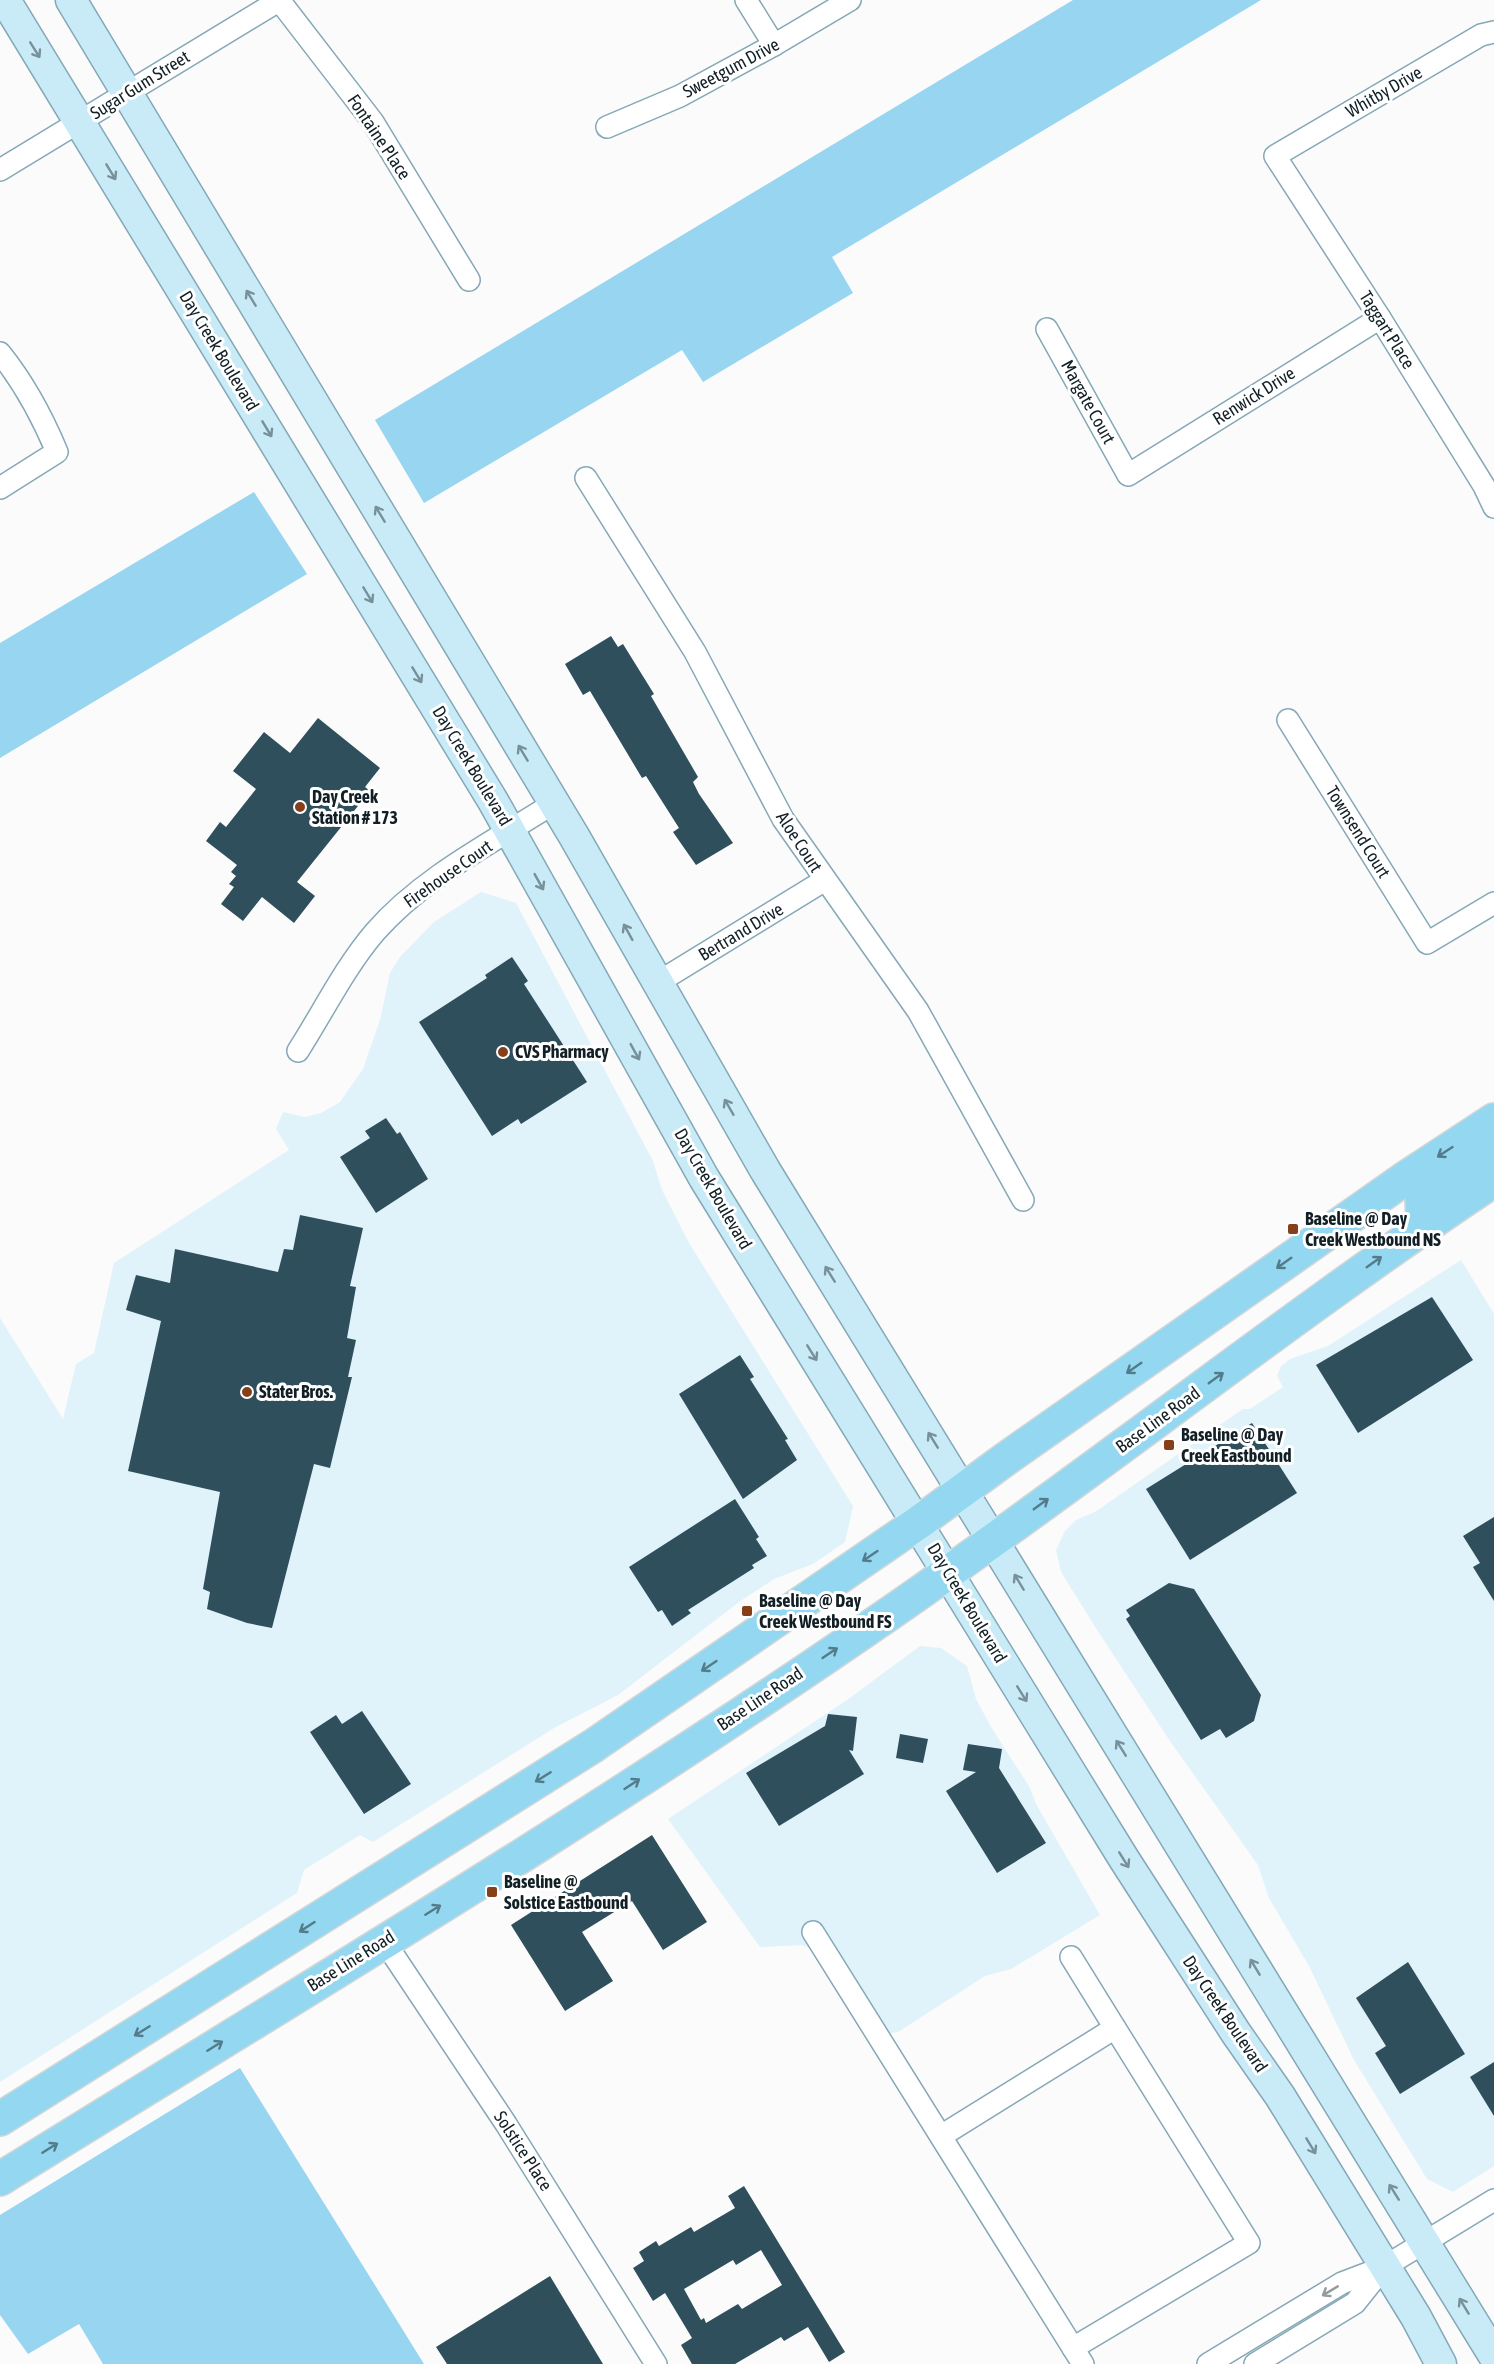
<svg xmlns="http://www.w3.org/2000/svg" width="1494" height="2364" font-family="'Asap Condensed',sans-serif">
<rect width="100%" height="100%" fill="#fbfbfb"/>
<!-- built -->
<g fill="#e0f2fa">
<polygon points="481,892 516,903 653,1161 662,1190 689,1243 853,1506 845,1542 813,1564 774,1579 739,1602 618,1695 554,1728 373,1842 360,1835 304,1870 297,1893 0,2082 0,1318 63,1419 76,1364 94,1353 114,1263 289,1150 276,1129 283,1112 305,1117 321,1113 340,1102 363,1069 380,1020 390,973 400,957 434,922"/>
<polygon points="1461,1260 1494,1314 1494,2166 1453,2192 1427,2179 1354,2060 1309,1966 1269,1898 1258,1865 1170,1741 1099,1633 1061,1572 1056,1550 1065,1531 1076,1520 1095,1512 1243,1409 1250,1409 1283,1387 1277,1376 1281,1366 1290,1359 1328,1346"/>
<polygon points="920,1646 941,1648 967,1666 976,1699 991,1727 1030,1788 1036,1804 1100,1915 1011,1969 985,1976 898,2032 868,2036 815,1950 802,1945 760,1947 668,1819 847,1700"/>
</g>
<!-- green -->
<g fill="#97d5f0">
<polygon points="1073,0 1261,0 832,257 853,293 703,382 682,350 424,503 375,420"/>
<polygon points="254,492 307,574 0,758 0,643"/>
<polygon points="240,2068 424,2364 103,2364 79,2324 28,2354 0,2315 0,2215"/>
</g>
<!-- building -->
<g fill="#2f4f5c" fill-rule="evenodd">
<polygon points="611,636 618,647 623,644 654,694 651,696 698,777 693,782 699,794 733,843 696,865 673,832 679,828 646,776 642,778 590,691 583,695 565,664"/>
<polygon points="318,718 380,768 365,787 370,791 297,882 315,896 294,923 262,897 243,921 221,904 234,887 229,884 236,876 231,872 237,865 206,841 220,822 226,827 256,789 233,771 264,732 290,753"/>
<polygon points="512,957 528,981 524,984 587,1082 521,1124 518,1119 492,1136 419,1022 487,978 485,975"/>
<polygon points="386,1118 397,1134 400,1132 428,1179 376,1213 340,1157 370,1138 365,1131"/>
<polygon points="300,1215 363,1228 350,1286 356,1287 347,1338 356,1340 348,1377 352,1377 330,1468 314,1464 272,1628 247,1623 207,1609 210,1592 203,1589 220,1492 128,1471 161,1321 126,1310 136,1275 170,1283 175,1249 278,1272 284,1249 293,1250"/>
<polygon points="1432,1297 1473,1360 1358,1433 1316,1365"/>
<polygon points="740,1355 754,1377 750,1379 788,1439 785,1440 797,1460 743,1499 679,1394"/>
<polygon points="1252,1423 1297,1493 1190,1560 1146,1489"/>
<polygon points="735,1499 759,1537 756,1539 767,1556 752,1565 754,1568 688,1610 691,1613 672,1626 662,1610 658,1612 629,1567"/>
<polygon points="1494,1517 1494,1601 1473,1567 1480,1563 1463,1536"/>
<polygon points="1169,1583 1194,1589 1261,1695 1254,1721 1226,1738 1220,1729 1201,1740 1126,1619 1130,1616 1126,1610"/>
<polygon points="362,1711 411,1784 364,1814 310,1732 336,1715 342,1724"/>
<polygon points="828,1714 857,1717 853,1751 849,1750 864,1774 779,1826 746,1773 825,1726"/>
<polygon points="900,1734 928,1739 923,1763 896,1758"/>
<polygon points="968,1744 1002,1749 999,1768 1046,1843 997,1873 946,1791 976,1772 963,1770"/>
<polygon points="652,1835 707,1922 663,1950 632,1901 582,1932 613,1981 565,2011 511,1925"/>
<polygon points="1408,1962 1465,2054 1400,2094 1375,2053 1386,2046 1356,1998"/>
<polygon points="1494,2062 1494,2116 1470,2077"/>
<path d="M744,2186L845,2352L829,2362L808,2327L784,2341L781,2337L735,2364H692L681,2345L692,2338L665,2293L653,2301L633,2268L644,2261L639,2252L656,2241L659,2246L691,2227L694,2232L735,2208L728,2196ZM761,2250L782,2285L742,2309L738,2304L706,2323L704,2318L701,2320L684,2289L733,2260L736,2265Z"/>
<polygon points="550,2276 603,2364 447,2364 436,2347"/>
</g>
<g fill="none" stroke-linecap="round" stroke-linejoin="round">
<!-- street casing -->
<g stroke="#85a8b7" stroke-width="24">
<g id="street">
<polyline points="279,0 373,122 469,280"/>
<polyline points="746,0 774,45"/>
<polyline points="1494,32 1481,35 1275,156 1380,318 1484,486 1494,507"/>
<polyline points="607,127 680,96 774,45 850,0"/>
<polyline points="0,170 280,0"/>
<polyline points="1047,329 1128,475 1380,318"/>
<path d="M0,353C25,384 42,416 57,452L0,488"/>
<polyline points="586,478 695,652 783,819 918,1011 1023,1200"/>
<polyline points="1288,720 1427,943 1494,903"/>
<polyline points="657,983 825,880"/>
<path d="M298,1051C323,1012 345,967 375,932C423,877 493,842 554,803"/>
<polyline points="813,1932 1083,2364"/>
<polyline points="384,1941 506,2124 656,2364"/>
<polyline points="1071,1957 1115,2028"/>
<polyline points="941,2136 1115,2028 1249,2243 1073,2348"/>
<polyline points="1208,2364 1342,2283 1384,2267 1494,2200"/>
<polyline points="1255,2364 1355,2303 1383,2268"/>
</g>
</g>
<!-- secondary casing -->
<g stroke="#85a8b7" stroke-width="33">
<g id="secondary">
<polyline points="5,0 493,801 704,1178 1124,1859 1236,2033 1280,2096 1416,2317 1441,2364"/>
<polyline points="71,0 574,836 765,1170 1494,2356"/>
</g>
</g>
<!-- primary casing -->
<g stroke="#d4d7d8" stroke-width="36">
<g id="primary">
<polyline points="1423,1228 1422,1198 1494,1151"/>
<polyline points="0,2119 593,1746 918,1523 1007,1458 1407,1177 1494,1120"/>
<path d="M0,2179C302,1992 608,1809 899,1607C1100,1468 1291,1315 1494,1180"/>
</g>
</g>
<!-- street -->
<use href="#street" stroke="#fff" stroke-width="21"/>
<!-- secondary -->
<use href="#secondary" stroke="#c9ebf8" stroke-width="30"/>
<!-- primary -->
<use href="#primary" stroke="#94d7f0" stroke-width="33"/>
</g>
<!-- one-way arrows -->
<defs><path id="oneway-shaft" d="M-6 0H5M1.5-3L5.5 0L1.5 3" fill="none" stroke-width="1.6" stroke-linecap="round" stroke-linejoin="round" transform="scale(1.5)"/></defs>
<g stroke="#77909a">
<use href="#oneway-shaft" transform="translate(35 50) rotate(58)"/>
<use href="#oneway-shaft" transform="translate(111 172) rotate(59)"/>
<use href="#oneway-shaft" transform="translate(251 298) rotate(-121)"/>
<use href="#oneway-shaft" transform="translate(267 429) rotate(59)"/>
<use href="#oneway-shaft" transform="translate(380 514) rotate(-121)"/>
<use href="#oneway-shaft" transform="translate(368 595) rotate(59)"/>
<use href="#oneway-shaft" transform="translate(417 675) rotate(59)"/>
<use href="#oneway-shaft" transform="translate(523 753) rotate(-121)"/>
<use href="#oneway-shaft" transform="translate(539 882) rotate(61)"/>
<use href="#oneway-shaft" transform="translate(628 932) rotate(-119)"/>
<use href="#oneway-shaft" transform="translate(635 1052) rotate(61)"/>
<use href="#oneway-shaft" transform="translate(729 1107) rotate(-120)"/>
<use href="#oneway-shaft" transform="translate(830 1274) rotate(-122)"/>
<use href="#oneway-shaft" transform="translate(812 1353) rotate(58)"/>
<use href="#oneway-shaft" transform="translate(933 1440) rotate(-122)"/>
<use href="#oneway-shaft" transform="translate(1019 1582) rotate(-121)"/>
<use href="#oneway-shaft" transform="translate(1022 1694) rotate(58)"/>
<use href="#oneway-shaft" transform="translate(1121 1748) rotate(-122)"/>
<use href="#oneway-shaft" transform="translate(1124 1860) rotate(58)"/>
<use href="#oneway-shaft" transform="translate(1255 1967) rotate(-121)"/>
<use href="#oneway-shaft" transform="translate(1311 2146) rotate(59)"/>
<use href="#oneway-shaft" transform="translate(1394 2192) rotate(-122)"/>
<use href="#oneway-shaft" transform="translate(1464 2306) rotate(-121)"/>
</g>
<g stroke="#537c8b">
<use href="#oneway-shaft" transform="translate(1445 1152) rotate(147)"/>
<use href="#oneway-shaft" transform="translate(1374 1262) rotate(-35)"/>
<use href="#oneway-shaft" transform="translate(1284 1263) rotate(145)"/>
<use href="#oneway-shaft" transform="translate(1134 1368) rotate(145)"/>
<use href="#oneway-shaft" transform="translate(1216 1378) rotate(-36)"/>
<use href="#oneway-shaft" transform="translate(1041 1504) rotate(-36)"/>
<use href="#oneway-shaft" transform="translate(870 1556) rotate(146)"/>
<use href="#oneway-shaft" transform="translate(830 1653) rotate(-34)"/>
<use href="#oneway-shaft" transform="translate(709 1666) rotate(146)"/>
<use href="#oneway-shaft" transform="translate(543 1777) rotate(148)"/>
<use href="#oneway-shaft" transform="translate(632 1784) rotate(-33)"/>
<use href="#oneway-shaft" transform="translate(433 1910) rotate(-32)"/>
<use href="#oneway-shaft" transform="translate(307 1927) rotate(147)"/>
<use href="#oneway-shaft" transform="translate(142 2031) rotate(148)"/>
<use href="#oneway-shaft" transform="translate(215 2046) rotate(-32)"/>
<use href="#oneway-shaft" transform="translate(50 2148) rotate(-32)"/>
</g>
<use stroke="#949b9d" href="#oneway-shaft" transform="translate(1330 2291) rotate(149)"/>
<!-- markers -->
<g fill="#853f19" stroke="#fff" stroke-width="2">
<circle cx="300" cy="807" r="6"/>
<circle cx="503" cy="1052" r="6"/>
<rect x="1287" y="1223" width="12" height="12" rx="3"/>
<circle cx="247" cy="1392" r="6"/>
<rect x="1163" y="1439" width="12" height="12" rx="3"/>
<rect x="741" y="1605" width="12" height="12" rx="3"/>
<rect x="486" y="1886" width="12" height="12" rx="3"/>
</g>
<g text-anchor="middle" stroke-width="6" stroke-linejoin="round" paint-order="stroke">
<!-- street labels -->
<g font-size="18" fill="#122026" stroke="#fff">
<text transform="translate(731 68) rotate(-28)" y="6">Sweetgum Drive</text>
<text transform="translate(140 85) rotate(-32)" y="6">Sugar Gum Street</text>
<text transform="translate(1384 92) rotate(-30)" y="6">Whitby Drive</text>
<text transform="translate(379 137) rotate(56)" y="6">Fontaine Place</text>
<text transform="translate(1387 330) rotate(58)" y="6">Taggart Place</text>
<text transform="translate(219 351) rotate(59)" y="6">Day Creek Boulevard</text>
<text transform="translate(1254 396) rotate(-32)" y="6">Renwick Drive</text>
<text transform="translate(1088 402) rotate(61)" y="6">Margate Court</text>
<text transform="translate(472 766) rotate(59)" y="6">Day Creek Boulevard</text>
<text transform="translate(1358 832) rotate(58)" y="6">Townsend Court</text>
<text transform="translate(799 842) rotate(57)" y="6">Aloe Court</text>
<text transform="translate(448 874) rotate(-35)" y="6">Firehouse Court</text>
<text transform="translate(741 932) rotate(-31)" y="6">Bertrand Drive</text>
<text transform="translate(713 1189) rotate(60)" y="6">Day Creek Boulevard</text>
<text transform="translate(1158 1420) rotate(-36)" y="6">Base Line Road</text>
<text transform="translate(967 1603) rotate(59)" y="6">Day Creek Boulevard</text>
<text transform="translate(760 1699) rotate(-34)" y="6">Base Line Road</text>
<text transform="translate(351 1961) rotate(-32)" y="6">Base Line Road</text>
<text transform="translate(1225 2014) rotate(56)" y="6">Day Creek Boulevard</text>
<text transform="translate(523 2151) rotate(57)" y="6">Solstice Place</text>
</g>
<!-- poi labels -->
<g font-size="18" font-weight="bold" fill="#122026" stroke="#fff" text-anchor="start">
<text x="312" y="803">Day Creek<tspan x="312" dy="21">Station # 173</tspan></text>
<text x="515" y="1058">CVS Pharmacy</text>
<text x="1305" y="1225">Baseline @ Day<tspan x="1305" dy="21">Creek Westbound NS</tspan></text>
<text x="259" y="1398">Stater Bros.</text>
<text x="1181" y="1441">Baseline @ Day<tspan x="1181" dy="21">Creek Eastbound</tspan></text>
<text x="759" y="1607">Baseline @ Day<tspan x="759" dy="21">Creek Westbound FS</tspan></text>
<text x="504" y="1888">Baseline @<tspan x="504" dy="21">Solstice Eastbound</tspan></text>
</g>
</g>
</svg>
